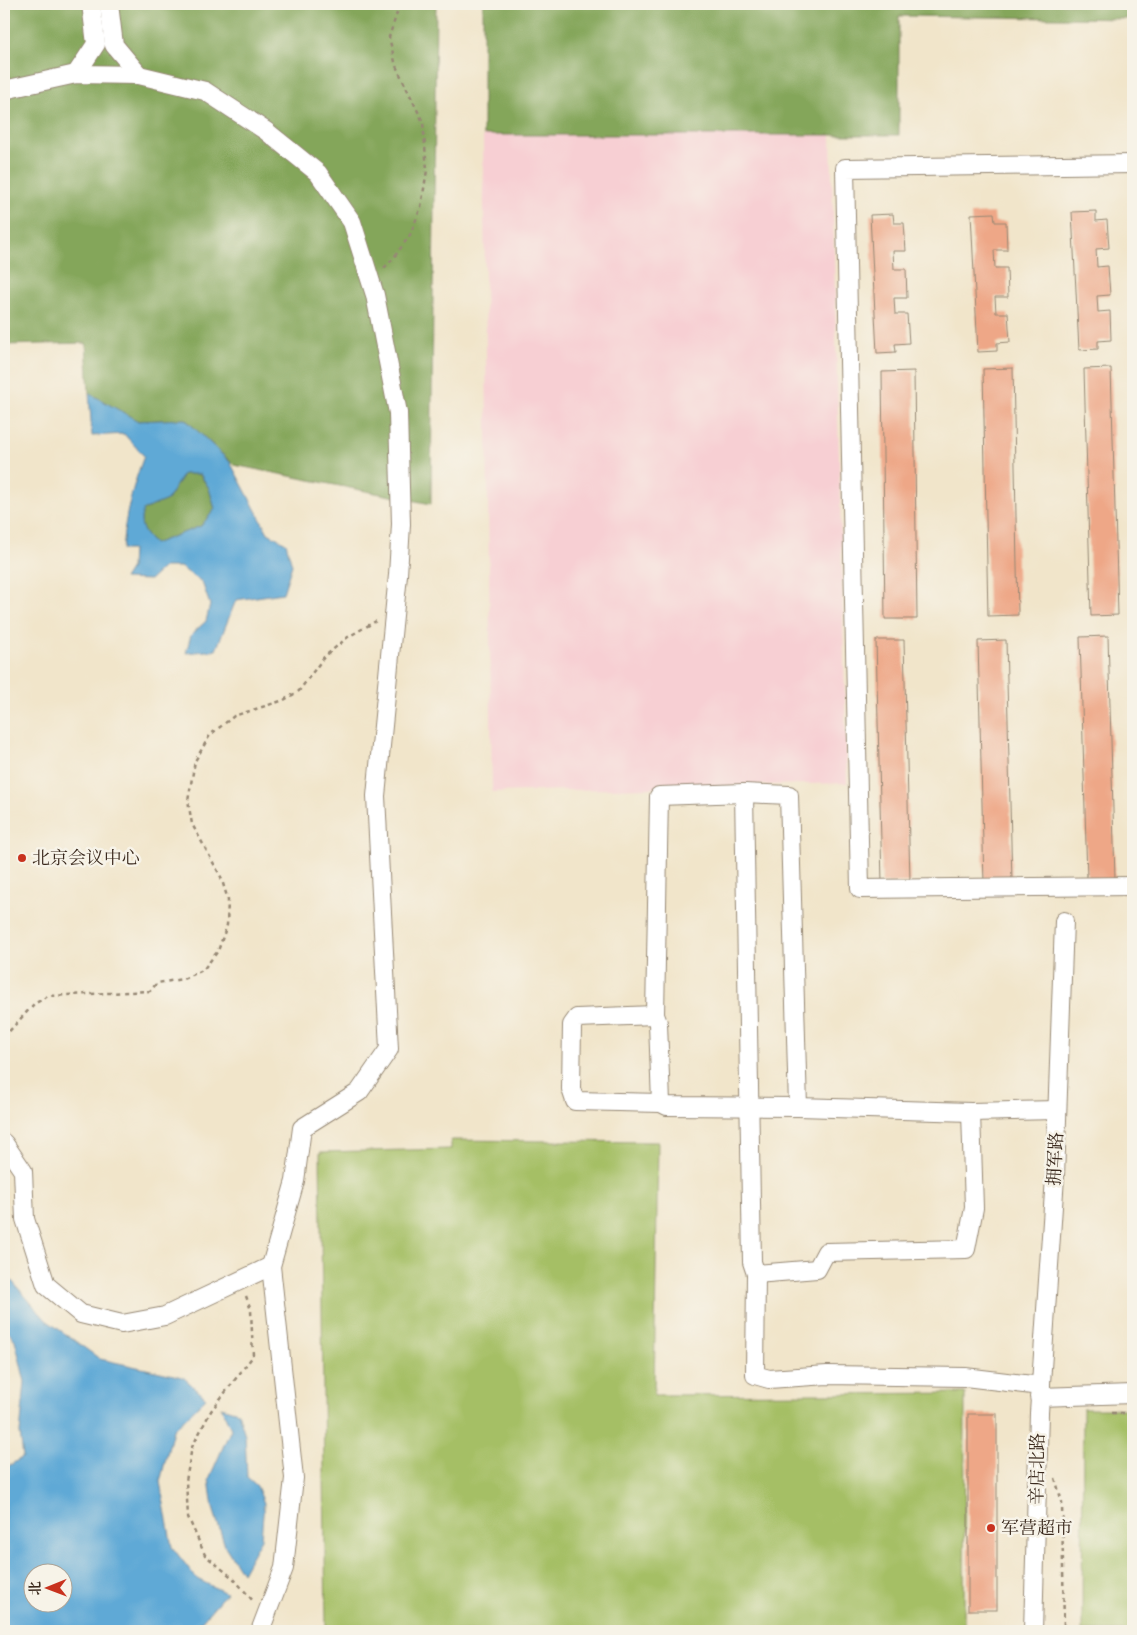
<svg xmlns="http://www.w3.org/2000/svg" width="1137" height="1635" font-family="'IM FELL DW Pica','Noto Serif SC',serif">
<rect width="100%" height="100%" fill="#f7f3e8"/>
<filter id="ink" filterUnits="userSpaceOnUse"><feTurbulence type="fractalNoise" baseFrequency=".02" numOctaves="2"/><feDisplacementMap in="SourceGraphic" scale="10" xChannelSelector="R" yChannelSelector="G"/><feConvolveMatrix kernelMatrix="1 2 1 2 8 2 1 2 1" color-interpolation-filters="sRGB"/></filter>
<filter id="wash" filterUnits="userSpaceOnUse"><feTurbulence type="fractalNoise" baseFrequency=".0096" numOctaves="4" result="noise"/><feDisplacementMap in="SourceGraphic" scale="20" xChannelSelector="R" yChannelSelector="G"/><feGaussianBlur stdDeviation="1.12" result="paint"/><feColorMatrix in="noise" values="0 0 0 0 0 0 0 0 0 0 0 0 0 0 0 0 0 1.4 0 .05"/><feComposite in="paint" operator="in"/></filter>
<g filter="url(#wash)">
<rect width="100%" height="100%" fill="#f1e5ca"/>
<!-- built -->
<polygon fill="#f7cfd3" points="483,135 831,135 847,783 492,792"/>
<!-- green -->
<g fill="#a5bf65" stroke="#707442">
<polygon points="451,1140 658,1142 654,1395 965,1393 964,1631 326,1631 320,1152 451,1149"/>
<polygon points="1083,1409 1133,1409 1133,1631 1082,1631"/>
</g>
<!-- forest -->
<g fill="#84a65a" stroke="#60683c">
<polygon points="4,4 436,4 431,504 234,465 185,419 138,421 89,393 86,343 4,345"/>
<polygon points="483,4 1133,4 1133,19 899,16 899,135 483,135"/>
<path d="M183,474H199L209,488L215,509L201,526L154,544C143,533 138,525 143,510L167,500Z"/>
</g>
<!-- water -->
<g fill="#5ea9d6" stroke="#4c6a7a" fill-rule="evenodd">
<path d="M89,393L138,421L185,419L230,462L268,533L286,543L292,565L283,593L236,600L216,650L186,653L191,635L206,621L210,605L202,582L180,567H164L150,580L124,579L131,568L132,550H122C125,515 132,488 144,456L124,434L92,436ZM183,474H200L209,488L215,509L201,526L154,544C143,533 138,525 143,510L167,500Z"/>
<path d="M4,1272L46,1320L100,1359L183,1377L206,1398L173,1430L160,1482L172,1547L197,1579L226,1593L193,1631H4V1467H7L23,1457L20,1433L25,1382L15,1340L4,1326ZM32,1572H62V1602H32Z"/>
<polygon points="221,1407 238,1412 245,1435 247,1477 257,1486 264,1503 261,1539 242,1573 225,1546 213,1508 209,1479 231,1429"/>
</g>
<g id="blocks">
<!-- building -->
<g fill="#eea787">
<polygon points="1096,211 1096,221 1107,220 1109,248 1096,249 1097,267 1108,266 1110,295 1097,296 1098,312 1110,311 1111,340 1098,341 1098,349 1079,350 1072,212"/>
<polygon points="994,213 995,222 1006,222 1007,250 994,250 995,268 1007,268 1008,297 995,297 996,313 1008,313 1010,342 997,343 997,351 978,352 971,214"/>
<polygon points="893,214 894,223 904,223 906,251 893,251 894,269 906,269 907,298 894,298 895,314 907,314 909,343 895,344 896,352 877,353 870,215"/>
<polygon points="1013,368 1018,615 988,616 983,369"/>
<polygon points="1111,368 1118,615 1091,616 1084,369"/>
<polygon points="914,371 917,619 885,619 882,372"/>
<polygon points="1108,636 1115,879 1087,879 1080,637"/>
<polygon points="876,640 904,640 910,882 882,883"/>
<polygon points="1006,640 1012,883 984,884 978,641"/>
<rect x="968" y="1414" width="29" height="196"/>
</g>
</g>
</g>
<g filter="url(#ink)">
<use href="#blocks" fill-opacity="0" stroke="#968874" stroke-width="1"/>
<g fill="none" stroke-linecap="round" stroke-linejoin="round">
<!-- minor casing -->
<g stroke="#968874" stroke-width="20">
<g id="minor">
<polyline points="109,4 114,45 139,75"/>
<polyline points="76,74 96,44 91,4"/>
<polyline points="4,90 76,74 139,75 205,91 266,131 318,173 352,222 375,295 398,413 401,524 398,575 376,796 389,1049 359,1092 302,1128 295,1181 271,1266 294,1478 284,1568 260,1631"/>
<polyline points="1133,164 845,168 860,889 1133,886"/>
<polyline points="744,793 752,1262 756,1274 755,1375 769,1379 827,1375 965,1377 1041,1386"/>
<polyline points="655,1015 577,1018 572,1025 571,1089 575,1101 661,1103 667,1106 798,1107 971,1112 1057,1110"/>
<polyline points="661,1103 658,1023 655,1015 659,796 744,793 789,795 798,1107"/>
<polyline points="4,1143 23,1171 25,1219 46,1285 81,1314 122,1324 165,1316 271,1266"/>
<polyline points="756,1274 817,1269 826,1252 966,1249 974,1208 971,1112"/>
<polyline points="1039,1397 1133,1394"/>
<polyline points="1033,1631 1039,1413 1055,1177 1064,921"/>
</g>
</g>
<!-- path -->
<g stroke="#968874" stroke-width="2.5" stroke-dasharray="4 4" stroke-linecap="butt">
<polyline points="384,268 392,260 410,235 421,207 427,170 423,122 396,66 389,37 400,4"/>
<polyline points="4,1037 34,1004 48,996 150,991 157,983 183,979 203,970 218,951 227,925 228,900 221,877 192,824 188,801 195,761 210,735 234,716 284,700 299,691 324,657 348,637 376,621"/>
<polyline points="246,1296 251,1310 253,1356 211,1411 192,1447 186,1481 188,1517 205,1555 234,1579 254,1602"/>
<polyline points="1112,1413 1133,1413"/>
<polyline points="1055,1478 1062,1502 1064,1631"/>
</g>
<!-- minor -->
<use href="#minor" stroke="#fff" stroke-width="18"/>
</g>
</g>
<!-- markers -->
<g fill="#c8321e" stroke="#f7f3e8" stroke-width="2">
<circle cx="22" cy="858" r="5"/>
<circle cx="991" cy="1528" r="5"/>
</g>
<g text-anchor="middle" stroke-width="5" stroke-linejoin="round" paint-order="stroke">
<!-- poi labels -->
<g font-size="18" fill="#3b2a1e" stroke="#f7f3e8" text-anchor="start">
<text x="32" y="864">北京会议中心</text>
<text x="1001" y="1534">军营超市</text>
</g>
<!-- street labels -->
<g font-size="18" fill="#3b2a1e" stroke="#f7f3e8">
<text transform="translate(1055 1159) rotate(-87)" y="6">拥军路</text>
<text transform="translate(1037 1469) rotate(-89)" y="6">辛店北路</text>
</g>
</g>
<!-- margin -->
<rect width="1137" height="1635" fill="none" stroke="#f7f3e8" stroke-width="20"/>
<!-- north arrow -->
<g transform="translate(48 1588) rotate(269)"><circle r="24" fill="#f7f3e8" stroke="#aca397"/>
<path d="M0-4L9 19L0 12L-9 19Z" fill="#c8321e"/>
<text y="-8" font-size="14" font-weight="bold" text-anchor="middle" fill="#3b2a1e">北</text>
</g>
</svg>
